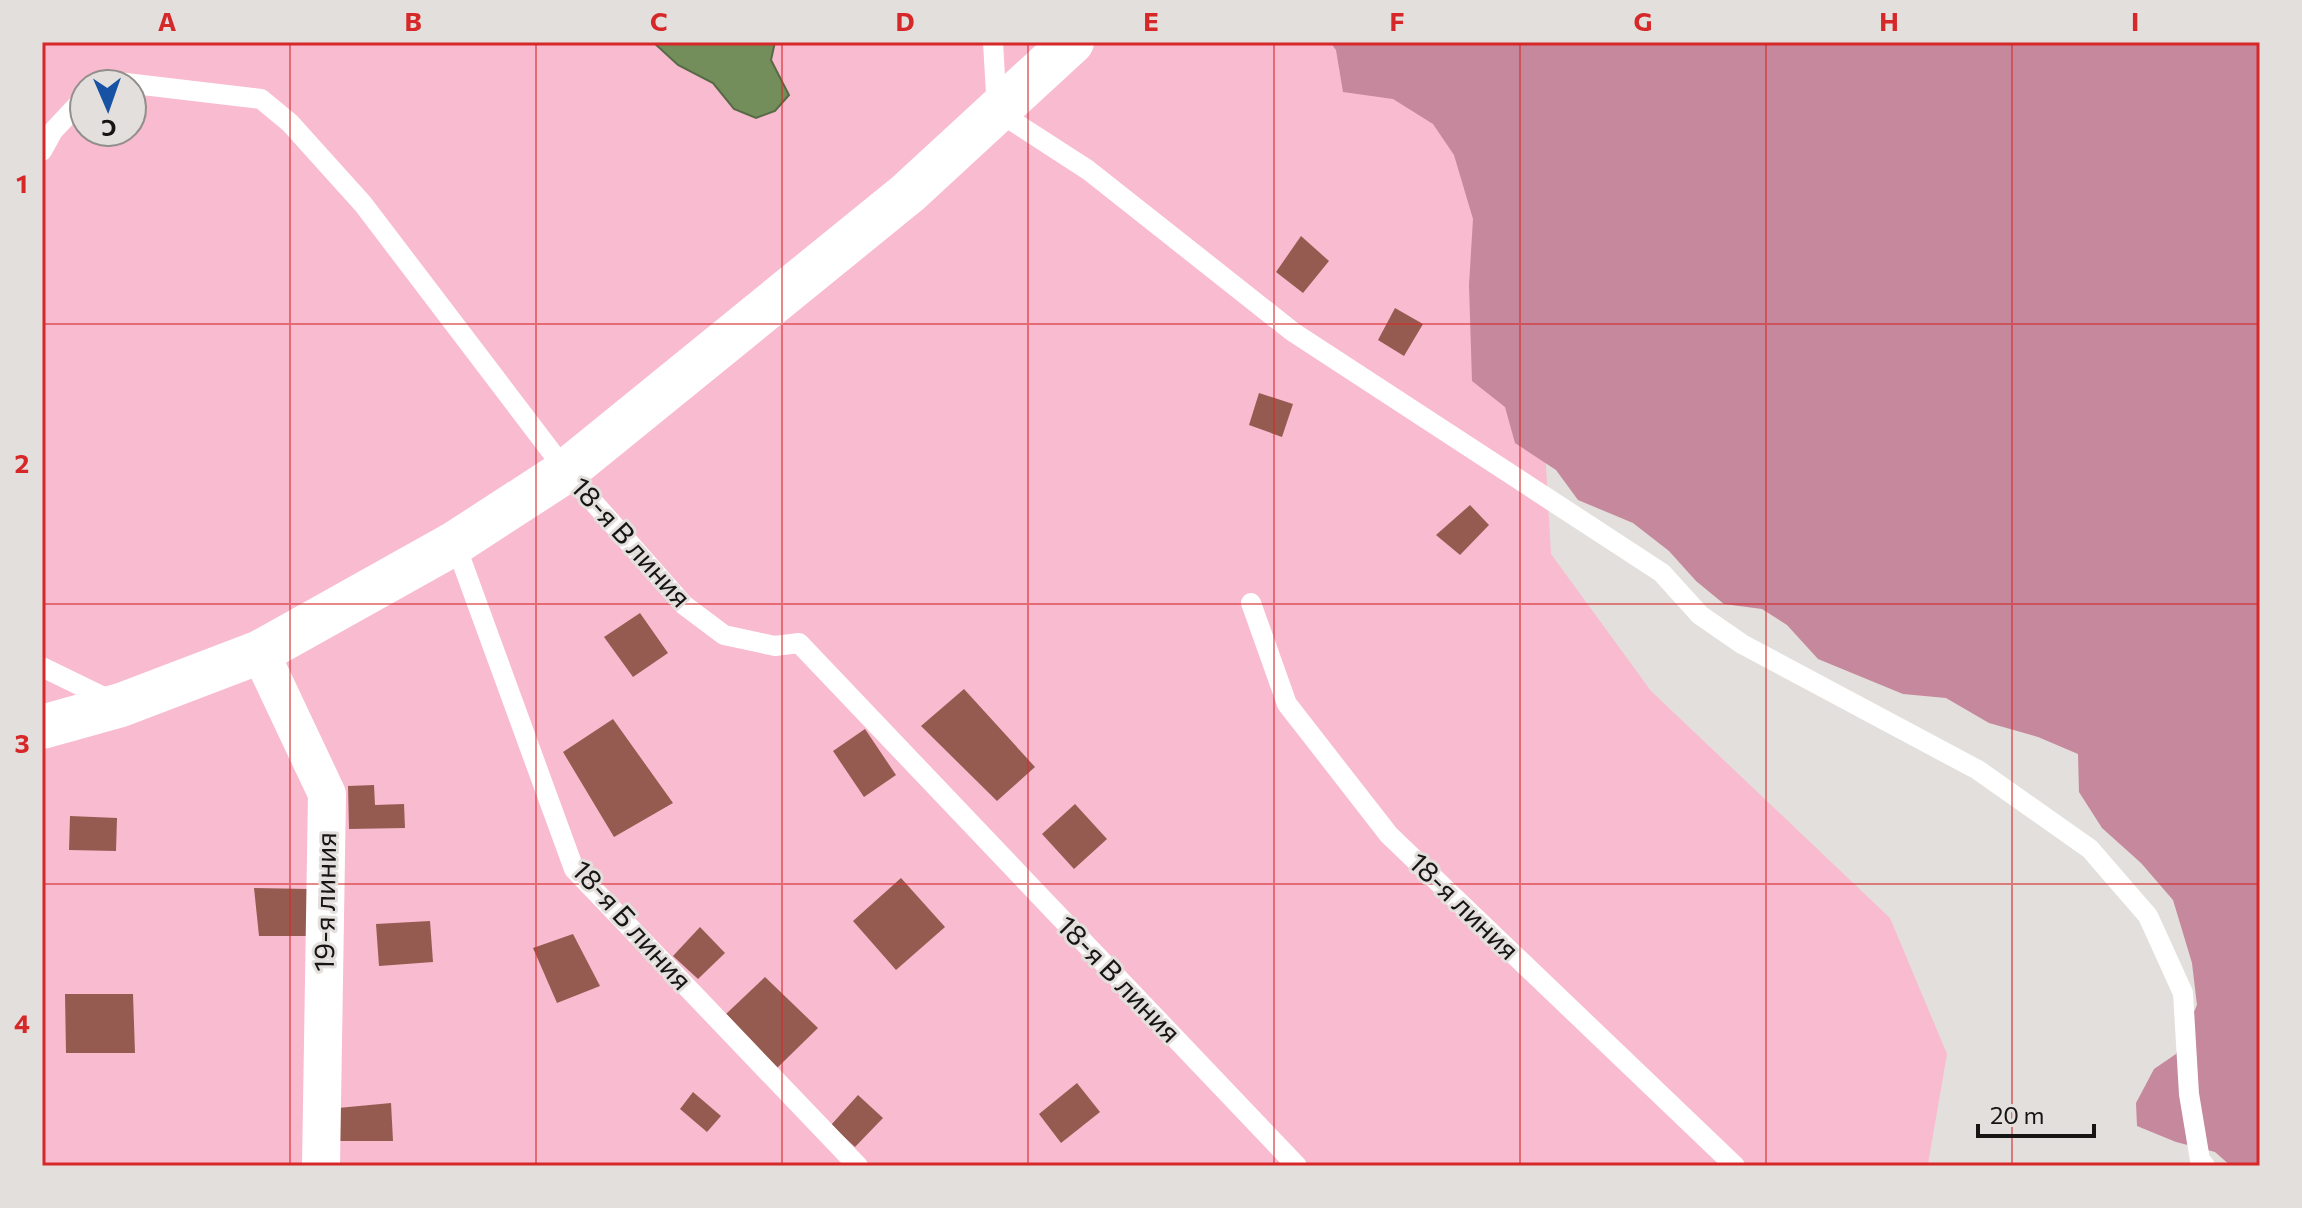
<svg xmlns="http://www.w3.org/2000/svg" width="2302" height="1208" font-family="Commissioner,sans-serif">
<rect width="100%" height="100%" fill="#e3dfdc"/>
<!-- green -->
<path fill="#f9bbcf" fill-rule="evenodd" d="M42,42H1431L1544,431L1551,554L1651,691L1890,918L1947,1054L1928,1164L1930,1166H42ZM84,84H132V132H84Z"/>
<!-- forest -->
<polygon fill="#c5889c" points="1330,42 2260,42 2260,1166 2231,1166 2215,1152 2176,1142 2137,1126 2136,1103 2154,1069 2176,1054 2197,1005 2192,963 2173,900 2141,863 2102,828 2079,792 2078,754 2038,737 1989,723 1946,698 1903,694 1818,659 1787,625 1762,609 1724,604 1696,581 1669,551 1633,523 1578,500 1556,470 1515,443 1505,407 1472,381 1469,285 1473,219 1454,155 1433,124 1393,99 1343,92 1336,50"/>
<!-- water -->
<polygon fill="#738e5b" stroke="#576a46" stroke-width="2" points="653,42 775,42 771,60 789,95 775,111 756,118 734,109 713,83 678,65"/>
<!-- building -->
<g fill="#955b50">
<polygon points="1301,236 1329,261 1303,293 1276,272"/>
<polygon points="1395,308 1423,324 1404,356 1378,340"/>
<polygon points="1259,393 1293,404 1282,437 1249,425"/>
<polygon points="1470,505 1489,525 1460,555 1436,535"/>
<polygon points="640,613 668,653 633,677 604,637"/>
<polygon points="964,689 1035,767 997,801 921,726"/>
<polygon points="613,719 673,803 614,837 563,752"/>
<polygon points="865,729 896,775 864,797 833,751"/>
<polygon points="374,785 375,805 404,804 405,828 349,829 348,786"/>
<polygon points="1075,804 1107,839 1074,869 1042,834"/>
<polygon points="70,816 117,818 116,851 69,850"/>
<polygon points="901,878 945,927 896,970 853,921"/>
<polygon points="254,888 310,889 313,936 259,936"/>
<polygon points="430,921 433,962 379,966 376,924"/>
<polygon points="700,927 725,953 698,979 673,956"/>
<polygon points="573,934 600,986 557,1003 533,948"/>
<polygon points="765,977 818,1028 777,1068 726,1014"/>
<polygon points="65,994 133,994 135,1053 66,1053"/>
<polygon points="1077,1083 1100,1112 1061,1143 1039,1114"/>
<polygon points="693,1092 721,1116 707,1132 680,1109"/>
<polygon points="858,1095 883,1118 855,1147 831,1125"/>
<polygon points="391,1103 393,1141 339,1141 338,1108"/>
</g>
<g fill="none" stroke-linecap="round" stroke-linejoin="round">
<!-- lane -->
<g stroke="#fff" stroke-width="20">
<polyline points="993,42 997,111 1088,170 1293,332 1662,573 1700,615 1742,644 1978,770 2090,849 2148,916 2183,993 2189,1094 2200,1160 2205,1166"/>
<polyline points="104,84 109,81 261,99 290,123 363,204 566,471 684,605 724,635 775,646 799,643 1297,1166"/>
<polyline points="42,151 53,131 84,98"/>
<polyline points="455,543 574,869 858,1166"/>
<polyline points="1251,603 1287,704 1389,835 1735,1166"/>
<polyline points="42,667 114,702"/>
</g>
<!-- street -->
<polyline stroke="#fff" stroke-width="38" points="260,652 327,794 321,1166"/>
<!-- secondary -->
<polyline stroke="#fff" stroke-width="44" points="42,727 121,705 260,652 455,543 566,471 908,193 1072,42"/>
</g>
<!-- grid -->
<path fill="none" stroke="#d62828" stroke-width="2" stroke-opacity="0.55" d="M290,42V1166M536,42V1166M782,42V1166M1028,42V1166M1274,42V1166M1520,42V1166M1766,42V1166M2012,42V1166M42,324H2260M42,604H2260M42,884H2260"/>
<g text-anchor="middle" stroke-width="6" stroke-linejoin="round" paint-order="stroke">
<!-- street labels -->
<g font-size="28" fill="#161514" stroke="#e3dfdc">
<text transform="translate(631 542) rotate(48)" y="10">18-я В линия</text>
<text transform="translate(325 902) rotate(-89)" y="10">19-я линия</text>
<text transform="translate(1464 906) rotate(44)" y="10">18-я линия</text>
<text transform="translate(632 925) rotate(48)" y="10">18-я Б линия</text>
<text transform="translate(1119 979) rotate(46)" y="10">18-я В линия</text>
</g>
</g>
<!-- border -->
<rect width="2302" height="1208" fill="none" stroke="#e3dfdc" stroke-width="88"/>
<!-- north arrow -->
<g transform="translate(108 108) rotate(178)"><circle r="38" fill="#e3dfdc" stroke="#918e8c" stroke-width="2"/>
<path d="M0-6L14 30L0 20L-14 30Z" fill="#1852a4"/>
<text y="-12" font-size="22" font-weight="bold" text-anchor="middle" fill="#161514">С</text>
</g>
<!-- scale -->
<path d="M1978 1124v12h116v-12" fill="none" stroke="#161514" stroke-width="4"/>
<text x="1990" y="1124" font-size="24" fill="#161514" stroke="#e3dfdc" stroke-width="6" paint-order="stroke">20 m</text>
<rect x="44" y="44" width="2214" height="1120" fill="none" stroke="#d62828" stroke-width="3"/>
<g font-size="26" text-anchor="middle" font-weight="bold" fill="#d62828">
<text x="167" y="31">A</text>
<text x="413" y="31">B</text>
<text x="659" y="31">C</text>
<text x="905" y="31">D</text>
<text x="1151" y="31">E</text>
<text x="1397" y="31">F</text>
<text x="1643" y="31">G</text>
<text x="1889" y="31">H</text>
<text x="2135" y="31">I</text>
<text x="22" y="193">1</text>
<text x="22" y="473">2</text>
<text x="22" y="753">3</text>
<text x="22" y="1033">4</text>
</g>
</svg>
